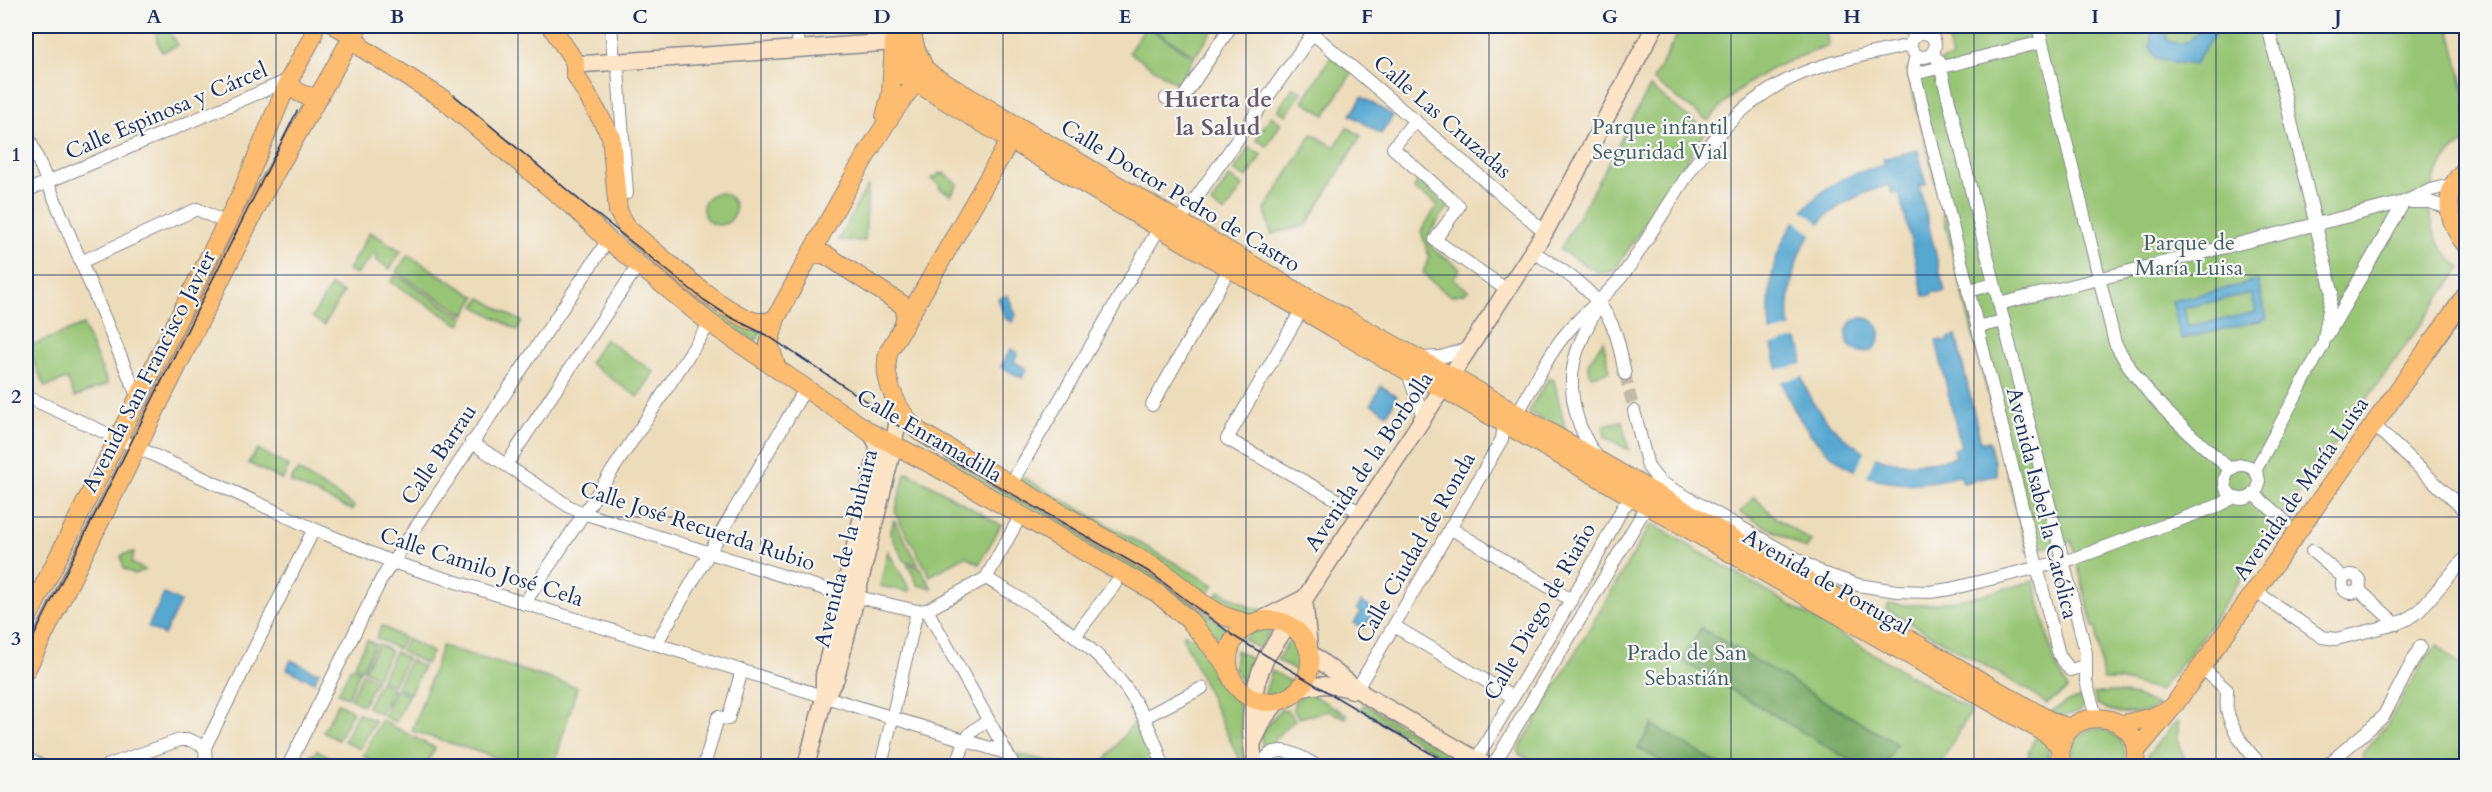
<svg xmlns="http://www.w3.org/2000/svg" width="2492" height="792" font-family="Cardo,serif">
<rect width="100%" height="100%" fill="#f6f6f2"/>
<filter id="ink" filterUnits="userSpaceOnUse"><feTurbulence type="fractalNoise" baseFrequency=".0167" numOctaves="2"/><feDisplacementMap in="SourceGraphic" scale="12" xChannelSelector="R" yChannelSelector="G"/><feConvolveMatrix kernelMatrix="1 2 1 2 8 2 1 2 1" color-interpolation-filters="sRGB"/></filter>
<filter id="wash" filterUnits="userSpaceOnUse"><feTurbulence type="fractalNoise" baseFrequency=".008" numOctaves="4" result="noise"/><feDisplacementMap in="SourceGraphic" scale="24" xChannelSelector="R" yChannelSelector="G"/><feGaussianBlur stdDeviation="1.35" result="paint"/><feColorMatrix in="noise" values="0 0 0 0 0 0 0 0 0 0 0 0 0 0 0 0 0 1.4 0 .05"/><feComposite in="paint" operator="in"/></filter>
<g filter="url(#wash)">
<rect width="100%" height="100%" fill="#eddcb9"/>
<!-- green -->
<g fill="#98c574" stroke="#5a7a69" stroke-width="1.5">
<polygon points="165,26 178,45 162,52 157,41 156,30"/>
<polygon points="1146,26 1194,58 1177,84 1129,52"/>
<polygon points="1148,26 1207,26 1213,30 1195,56"/>
<path d="M1682,26H1824L1829,46C1778,63 1742,79 1708,121L1653,80Z"/>
<path d="M1938,26H2449L2466,98V142C2433,160 2420,206 2437,239C2443,251 2451,259 2461,268L2281,519L2198,643L2159,691L2120,680H2103L2096,628H2093L2072,541L2027,552L1907,69L1952,58L1947,36Z"/>
<polygon points="1331,56 1352,73 1325,115 1303,101"/>
<polygon points="1293,87 1302,92 1286,115 1278,110"/>
<polygon points="1650,87 1706,131 1614,271 1599,273 1560,250"/>
<polygon points="1271,116 1281,123 1267,146 1256,140"/>
<polygon points="1347,127 1361,136 1307,225 1271,234 1265,210 1312,134 1335,147"/>
<polygon points="1249,147 1262,155 1247,178 1234,171"/>
<polygon points="939,173 942,175 943,173 958,184 951,195 939,188 940,185 931,179 932,177 936,178"/>
<polygon points="1229,177 1243,186 1225,213 1211,204"/>
<polygon points="1418,180 1448,207 1430,232 1429,242 1434,250 1460,268 1453,279 1468,290 1464,293 1451,296 1432,282 1423,272 1429,257 1421,231 1438,205 1414,189"/>
<polygon points="868,185 865,241 838,240"/>
<circle cx="719" cy="209" r="16"/>
<polygon points="370,232 401,251 390,269 376,260 378,255 375,253 357,274 348,270"/>
<polygon points="408,255 476,297 465,315 396,272"/>
<polygon points="394,276 401,278 464,318 460,325 391,282"/>
<polygon points="331,286 343,293 324,325 312,317"/>
<polygon points="481,298 522,322 517,330 475,306"/>
<polygon points="709,300 762,331 756,341 703,310"/>
<polygon points="83,325 108,384 75,397 67,379 45,387 27,347"/>
<polygon points="605,339 654,372 638,397 589,363"/>
<polygon points="1603,341 1610,371 1591,376 1588,364"/>
<polygon points="1549,378 1554,380 1566,432 1528,412"/>
<polygon points="1622,421 1629,450 1605,437 1603,425"/>
<polygon points="258,449 289,467 282,480 248,463"/>
<polygon points="944,452 1142,564 1230,631 1223,641 1200,623 938,463"/>
<polygon points="297,470 354,506 352,510 290,482"/>
<polygon points="908,472 1001,525 979,564 965,556 930,576 895,513 905,474"/>
<polygon points="1021,476 1214,585 1204,598 1019,482"/>
<polygon points="1754,497 1776,518 1811,541 1806,549 1740,512"/>
<polygon points="894,520 919,565 905,561 890,534"/>
<polygon points="1654,525 1971,711 1939,766 1541,766 1519,754 1518,750 1649,527"/>
<polygon points="888,551 910,590 909,592 880,586"/>
<polygon points="134,552 131,563 145,570 135,574 124,569 121,558 122,555"/>
<polygon points="907,564 920,568 932,588 918,585"/>
<path d="M2034,581L2054,661L2068,689L2046,704L2033,693L1886,609L1889,604C1939,609 1986,593 2034,581Z"/>
<polygon points="1220,591 1251,608 1263,610 1254,616 1247,616 1210,603"/>
<polygon points="382,626 404,638 398,649 376,638"/>
<polygon points="1259,628 1272,628 1259,649 1243,639"/>
<path d="M1185,633L1189,638L1193,635C1208,654 1232,682 1239,706C1244,723 1242,748 1244,766H1242L1182,636Z"/>
<path d="M1292,636C1301,648 1305,658 1301,673L1277,660Z"/>
<polygon points="407,639 432,652 426,664 401,651"/>
<polygon points="367,640 375,644 362,669 354,666"/>
<polygon points="378,644 391,651 377,677 364,670"/>
<polygon points="2438,645 2466,671 2466,766 2365,766 2362,754 2387,725 2425,659"/>
<polygon points="442,646 577,687 554,766 523,766 412,731"/>
<polygon points="1236,650 1253,660 1244,686 1234,669"/>
<polygon points="395,652 407,658 394,685 381,679"/>
<polygon points="410,660 423,667 410,694 397,687"/>
<polygon points="351,667 360,671 348,697 338,693"/>
<path d="M1272,671L1295,684C1285,693 1277,695 1264,696Z"/>
<polygon points="363,673 376,680 363,705 350,699"/>
<polygon points="380,681 393,688 380,714 367,707"/>
<polygon points="395,689 408,695 396,722 383,716"/>
<path d="M2111,692L2137,696L2159,706C2142,717 2114,715 2097,704L2093,694Z"/>
<polygon points="1306,693 1309,693 1347,715 1346,718 1328,711 1299,718 1292,708 1295,706 1294,702"/>
<path d="M2087,695C2088,714 2069,715 2055,717L2051,712L2065,703Z"/>
<polygon points="338,703 353,711 338,740 323,732"/>
<polygon points="1364,704 1456,758 1453,763 1361,709"/>
<polygon points="1281,708 1283,711 1287,710 1295,720 1281,732 1263,756 1261,734"/>
<polygon points="358,713 375,721 360,749 344,741"/>
<polygon points="1136,719 1154,766 1098,766 1104,762"/>
<polygon points="381,720 435,748 426,766 383,766 363,756"/>
<polygon points="2177,720 2179,722 2177,736 2187,766 2148,766 2148,755"/>
<path d="M2091,729C2114,727 2130,744 2123,766H2074C2069,749 2075,737 2091,729Z"/>
<polygon points="2038,733 2048,746 2049,755 2042,766 2021,766 2031,754 2028,752"/>
<polygon points="317,750 336,760 334,765 336,766 304,766 311,754 314,755"/>
<polygon points="1018,754 1068,766 1025,766"/>
</g>
<!-- forest -->
<g fill="#7aaa66" stroke="#4a6c62" stroke-width="1.5">
<polygon points="1701,628 1897,744 1884,766 1860,766 1682,661"/>
<polygon points="1652,725 1722,766 1670,766 1638,748"/>
</g>
<!-- water -->
<g fill="#56a8d1" stroke="#386c98" stroke-width="1.5" fill-rule="evenodd">
<path d="M2152,26H2163L2168,41L2178,44L2188,41L2206,26H2217L2216,33C2207,42 2202,54 2194,65L2156,59L2150,47Z"/>
<polygon points="1362,97 1393,116 1381,134 1351,115"/>
<path d="M1918,150L1926,184L1919,186L1945,292L1938,293L1934,291L1931,295L1924,296L1899,192L1892,193L1889,185C1835,200 1800,228 1791,286C1789,299 1787,314 1790,327C1792,336 1800,343 1802,352C1803,360 1799,370 1802,379C1808,395 1819,413 1831,425C1869,465 1904,470 1956,457L1954,449L1961,447L1936,341L1942,340L1945,343L1949,338L1956,336L1981,443L1989,441L1997,475L1963,483L1961,476C1933,482 1908,487 1880,480C1792,458 1753,342 1775,263C1782,237 1798,212 1819,195C1837,178 1861,171 1885,165L1883,159Z"/>
<path d="M2258,281L2267,319L2181,339L2172,301ZM2251,293L2256,312L2188,327L2184,308Z"/>
<polygon points="1008,295 1016,316 1012,322 1005,318 998,299"/>
<circle cx="1863" cy="335" r="17"/>
<polygon points="1011,349 1018,353 1014,362 1027,369 1022,378 1001,367"/>
<polygon points="1381,386 1397,396 1387,414 1371,404"/>
<polygon points="164,594 180,602 164,635 148,627"/>
<polygon points="1361,602 1375,610 1364,629 1354,623 1361,612 1357,609"/>
<polygon points="291,660 315,672 319,671 314,682 287,669"/>
</g>
<!-- pier -->
<g fill="#eddcb9">
<polygon points="1801,209 1821,225 1813,235 1793,219"/>
<polygon points="1793,327 1797,339 1770,345 1767,334"/>
<polygon points="1803,364 1804,376 1779,382 1776,370"/>
<polygon points="1865,450 1876,455 1866,478 1855,473"/>
</g>
</g>
<g filter="url(#ink)">
<g fill="none" stroke-linecap="round" stroke-linejoin="round">
<!-- street-tunnel -->
<polyline stroke="#c3b9a7" stroke-width="12" stroke-dasharray="12 6" stroke-linecap="butt" points="1625,374 1634,411"/>
<!-- street casing -->
<g stroke="#84868c" stroke-width="14">
<g id="street">
<polyline points="611,26 614,62"/>
<polyline points="797,26 799,48"/>
<polyline points="1304,26 1545,232"/>
<path d="M2038,26L2115,343C2142,395 2187,432 2231,470"/>
<circle cx="1923" cy="45" r="12"/>
<polyline points="1932,53 1939,61 2086,653 2086,681 2096,717"/>
<polyline points="1916,55 1913,68 2059,655 2070,670 2085,666"/>
<polyline points="618,70 627,193"/>
<polyline points="1914,74 2042,42"/>
<polyline points="1166,98 1179,104 1231,26"/>
<polyline points="1415,120 1393,148 1459,206 1435,240 1507,290"/>
<polyline points="26,131 138,398"/>
<polyline points="26,191 289,80"/>
<polyline points="2408,202 2429,202 2449,208"/>
<polyline points="1176,226 1313,33"/>
<path d="M1533,252C1567,272 1601,294 1615,332C1620,345 1622,360 1625,374"/>
<polyline points="81,262 197,209 226,223"/>
<polyline points="1968,291 1994,284"/>
<polyline points="1305,304 1227,439 1360,512"/>
<polyline points="1999,304 2404,202 2431,190 2454,184"/>
<polyline points="1977,327 2004,321"/>
<polyline points="2327,336 2404,202"/>
<polyline points="1418,358 1441,357 1470,348"/>
<polyline points="1408,373 1423,417"/>
<polyline points="26,398 34,400 314,529 392,562 1006,753"/>
<polyline points="1152,405 1230,268"/>
<polyline points="1634,411 1648,467 1660,482 1822,573"/>
<path d="M1517,414C1532,389 1545,359 1564,336C1583,312 1608,296 1626,271C1679,195 1712,109 1805,72C1839,59 1875,53 1911,45"/>
<polyline points="2374,425 2466,512"/>
<polyline points="471,442 570,507 583,513 828,590 917,611 927,610 986,578 1021,515"/>
<path d="M1596,455C1578,432 1567,393 1574,363C1578,342 1590,323 1599,303"/>
<polyline points="506,465 639,264"/>
<circle cx="2242" cy="482" r="17"/>
<polyline points="2255,471 2323,345 2332,292 2268,26"/>
<polyline points="1011,484 1162,223"/>
<polyline points="2254,494 2286,522"/>
<polyline points="1450,528 1571,600"/>
<polyline points="2312,551 2344,578"/>
<circle cx="2351" cy="584" r="9"/>
<polyline points="1798,576 1825,574 1858,585 1897,591 1930,592 1950,589 2076,558 2222,504 2234,497"/>
<path d="M986,578C1071,629 1134,666 1163,766"/>
<polyline points="2359,590 2396,624"/>
<polyline points="2255,591 2322,637 2336,639 2396,624 2407,619 2419,611 2466,557"/>
<polyline points="524,604 710,323"/>
<polyline points="927,610 1014,766"/>
<polyline points="1394,626 1513,697"/>
<polyline points="1076,635 1115,584"/>
<polyline points="656,644 799,399 803,393 803,386"/>
<path d="M2201,667L2227,690C2227,696 2226,703 2227,709C2230,729 2249,754 2263,766"/>
<polyline points="1357,689 1502,439 1504,424"/>
<polyline points="1145,717 1202,688"/>
<polyline points="26,758 43,766"/>
<polyline points="1473,765 1599,553 1623,507 1644,488 1660,482"/>
<polyline points="106,766 180,740 190,740 205,747"/>
<polyline points="206,766 205,747 314,529"/>
<polyline points="288,766 382,578 608,240"/>
<polyline points="704,766 718,717 728,719 742,670"/>
<polyline points="881,766 917,611"/>
<path d="M957,766C964,743 964,733 987,722"/>
<path d="M1262,766C1273,738 1300,756 1317,766"/>
<polyline points="1493,766 1651,499"/>
<polyline points="2326,766 2383,717 2420,647"/>
</g>
</g>
<!-- secondary casing -->
<g stroke="#84868c" stroke-width="19">
<g id="secondary">
<polyline points="575,62 584,64 629,61 895,42"/>
<polyline points="1304,599 1309,648"/>
<polyline points="1259,621 1303,599"/>
<polyline points="1310,653 1365,695 1487,766"/>
<path d="M1300,689C1319,684 1334,684 1353,690"/>
<polyline points="824,698 824,675 878,450 877,443 871,433"/>
<polyline points="1253,742 1265,717 1278,701"/>
<polyline points="806,766 824,698 836,678 892,452 897,425 897,406"/>
<path d="M1255,766C1248,728 1249,692 1267,656L1545,232L1655,26"/>
</g>
</g>
<!-- primary casing -->
<g stroke="#84868c" stroke-width="20">
<g id="primary">
<polyline points="336,26 354,36 362,48 443,99 578,211 608,240 710,323 871,433 933,465 1157,593 1190,621 1228,667"/>
<path d="M551,26L575,62V74L611,136L618,211L628,229C659,254 718,310 753,321C762,323 769,323 776,318"/>
<polyline points="910,26 916,50 923,65"/>
<path d="M895,42L900,66L906,76C1029,153 1155,226 1282,298C1336,328 1387,363 1444,389L2014,715L2047,734L2061,747"/>
<polyline points="895,42 933,76 1308,298 1483,394 2052,722 2071,728"/>
<path d="M289,80C294,94 306,97 319,97"/>
<polyline points="885,117 891,94 895,26"/>
<path d="M1016,130L889,351C880,377 899,416 920,432L1163,572L1202,603L1224,616L1250,624"/>
<path d="M2466,169C2441,191 2447,221 2466,245"/>
<polyline points="812,253 826,255 903,305 906,312 904,325"/>
<path d="M777,369L769,344L776,318C797,280 896,88 925,77"/>
<circle cx="1269" cy="661" r="41"/>
<polyline points="26,621 242,192 289,80 312,38 315,26"/>
<polyline points="26,670 263,194 358,27"/>
<polyline points="2120,725 2153,717 2170,709"/>
<polyline points="2136,751 2172,708 2466,295"/>
<path d="M2062,766C2046,702 2151,703 2134,766"/>
</g>
</g>
<!-- street -->
<use href="#street" stroke="#fff" stroke-width="12"/>
<!-- secondary -->
<use href="#secondary" stroke="#fee4c6" stroke-width="16"/>
<!-- primary -->
<use href="#primary" stroke="#fdbc70" stroke-width="18"/>
<!-- tram -->
<g stroke="#1b2f5e" stroke-width="1.5">
<polyline points="454,95 584,204 704,300 730,317 770,337 871,404 897,425 935,450 1151,573 1235,637 1452,766"/>
<polyline points="26,652 297,111"/>
</g>
</g>
</g>
<!-- grid -->
<path fill="none" stroke="#1b2f5e" stroke-width="1.5" stroke-opacity="0.55" d="M276,26V766M518,26V766M761,26V766M1003,26V766M1246,26V766M1489,26V766M1731,26V766M1974,26V766M2216,26V766M26,275H2466M26,517H2466"/>
<g text-anchor="middle" stroke-width="4.5" stroke-linejoin="round" paint-order="stroke">
<!-- street labels -->
<g font-size="22" fill="#1b2f5e" stroke="#f6f6f2">
<text transform="translate(166 110) rotate(-23)" y="8">Calle Espinosa y Cárcel</text>
<text transform="translate(1443 116) rotate(41)" y="8">Calle Las Cruzadas</text>
<text transform="translate(1181 195) rotate(31)" y="8">Calle Doctor Pedro de Castro</text>
<text transform="translate(148 371) rotate(-63)" y="8">Avenida San Francisco Javier</text>
<text transform="translate(930 435) rotate(30)" y="8">Calle Enramadilla</text>
<text transform="translate(438 454) rotate(-56)" y="8">Calle Barrau</text>
<text transform="translate(1368 461) rotate(-56)" y="8">Avenida de la Borbolla</text>
<text transform="translate(2300 488) rotate(-55)" y="8">Avenida de María Luisa</text>
<text transform="translate(2043 503) rotate(76)" y="8">Avenida Isabel la Católica</text>
<text transform="translate(698 525) rotate(18)" y="8">Calle José Recuerda Rubio</text>
<text transform="translate(1415 547) rotate(-60)" y="8">Calle Ciudad de Ronda</text>
<text transform="translate(845 548) rotate(-76)" y="8">Avenida de la Buhaira</text>
<text transform="translate(482 566) rotate(18)" y="8">Calle Camilo José Cela</text>
<text transform="translate(1827 581) rotate(30)" y="8">Avenida de Portugal</text>
<text transform="translate(1539 611) rotate(-60)" y="8">Calle Diego de Riaño</text>
</g>
<!-- park labels -->
<g font-size="22" fill="#405c65" stroke="#f6f6f2">
<text x="1660" y="134">Parque infantil<tspan x="1660" dy="25">Seguridad Vial</tspan></text>
<text x="2189" y="250">Parque de<tspan x="2189" dy="25">María Luisa</tspan></text>
<text x="1687" y="660">Prado de San<tspan x="1687" dy="25">Sebastián</tspan></text>
</g>
<!-- neighbourhood labels -->
<g font-size="24" font-weight="bold" fill="#69596e" stroke="#f6f6f2">
<text x="1218" y="107">Huerta de<tspan x="1218" dy="28">la Salud</tspan></text>
</g>
</g>
<!-- margin -->
<rect width="2492" height="792" fill="none" stroke="#f6f6f2" stroke-width="66"/>
<rect x="33" y="33" width="2426" height="726" fill="none" stroke="#1b2f5e" stroke-width="2"/>
<g font-size="20" text-anchor="middle" font-weight="bold" fill="#1b2f5e">
<text x="154" y="23">A</text>
<text x="397" y="23">B</text>
<text x="640" y="23">C</text>
<text x="882" y="23">D</text>
<text x="1125" y="23">E</text>
<text x="1367" y="23">F</text>
<text x="1610" y="23">G</text>
<text x="1852" y="23">H</text>
<text x="2095" y="23">I</text>
<text x="2338" y="23">J</text>
<text x="16" y="161">1</text>
<text x="16" y="403">2</text>
<text x="16" y="645">3</text>
</g>
</svg>
